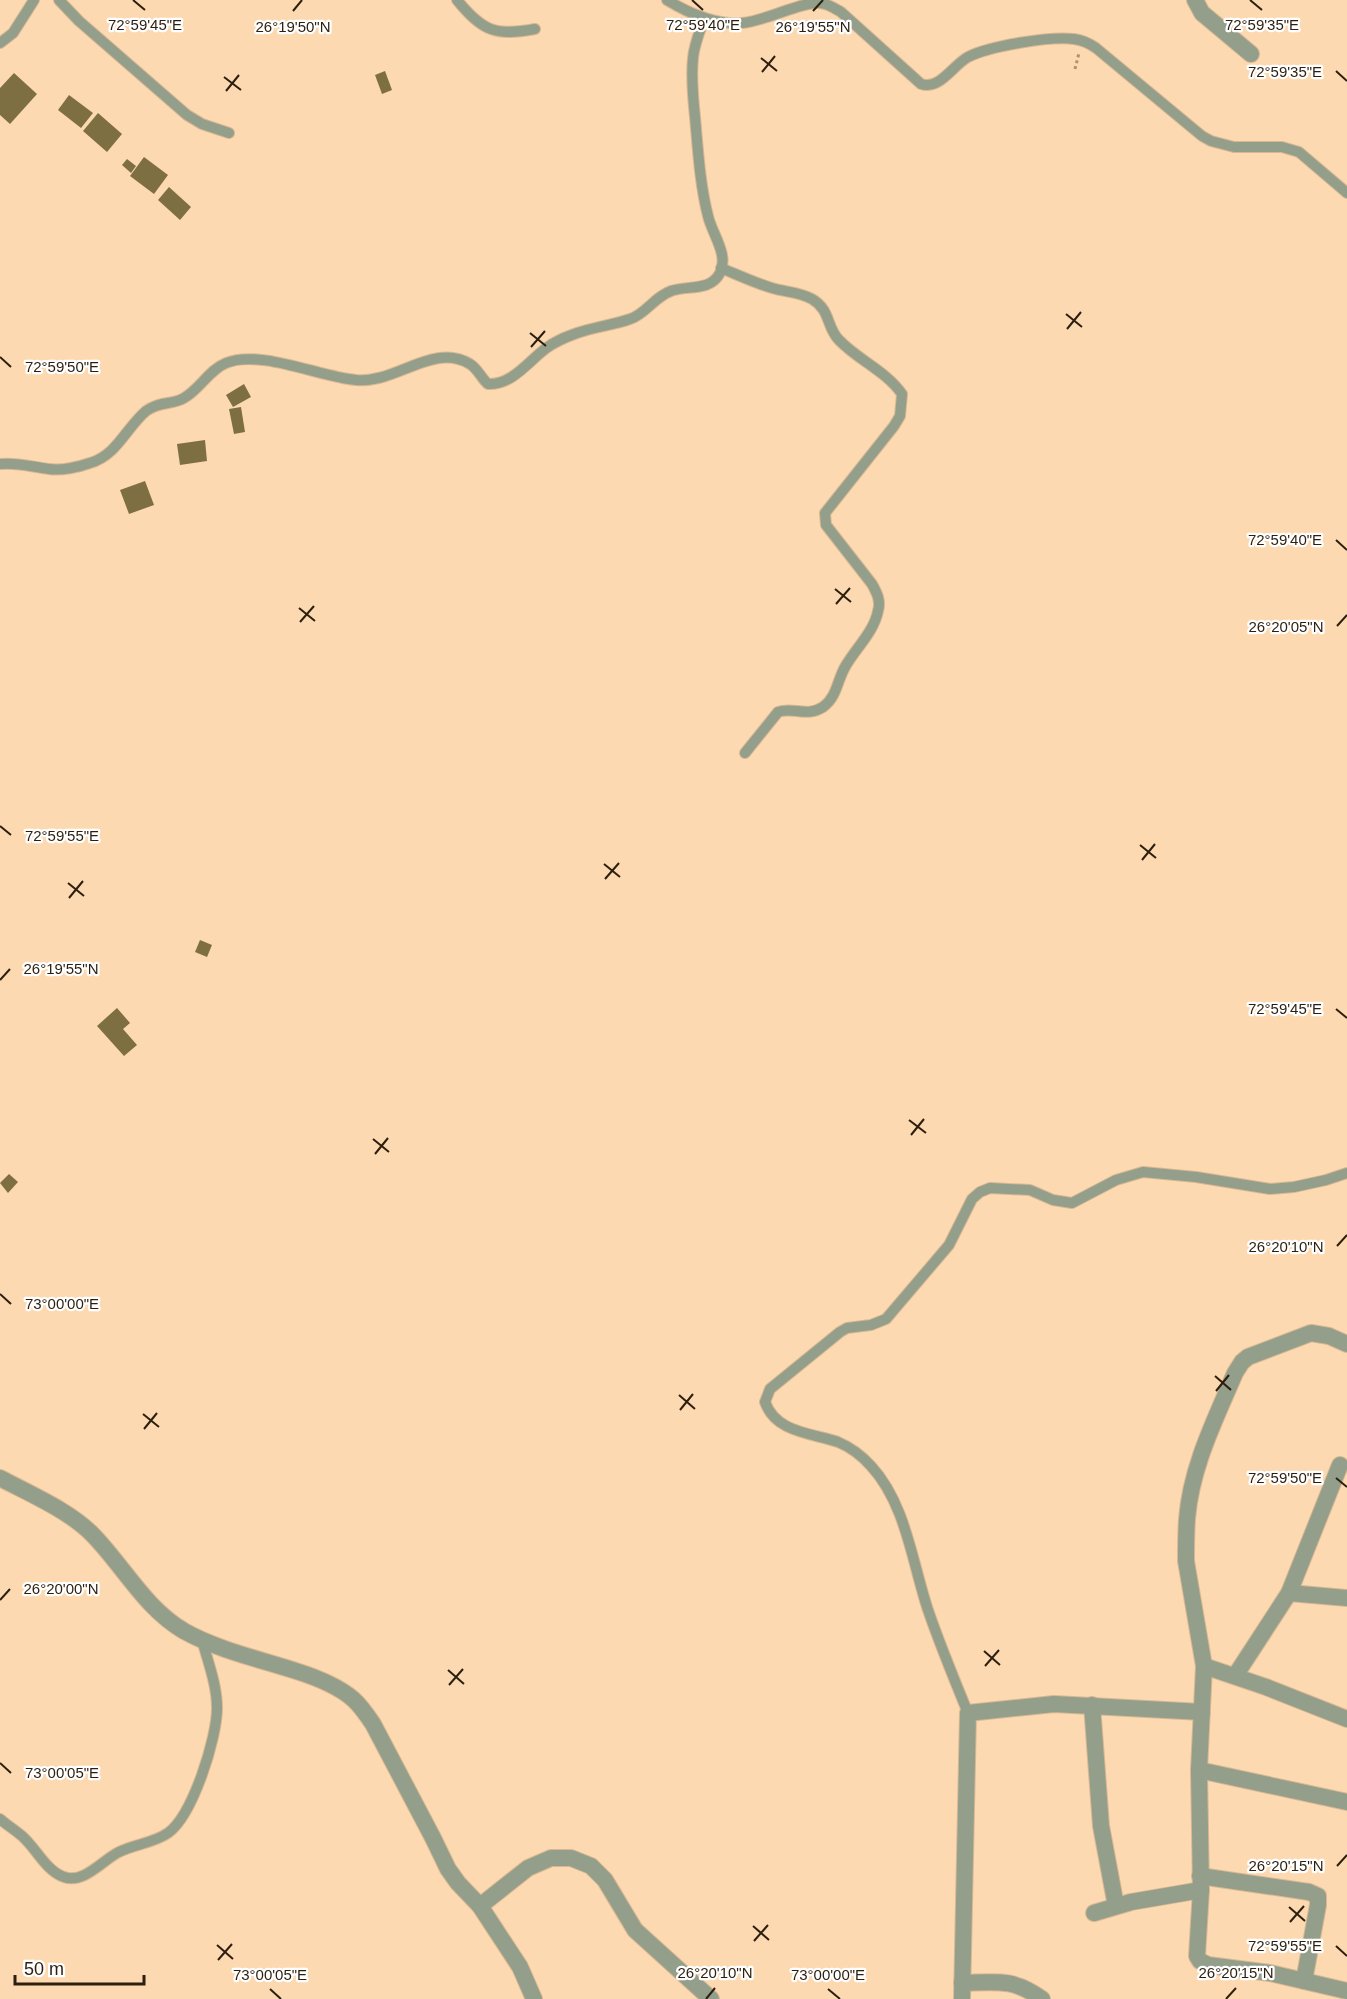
<svg xmlns="http://www.w3.org/2000/svg" width="1347" height="1999" font-family="Arial,sans-serif">
<rect width="100%" height="100%" fill="#fcd9b0"/>
<!-- building -->
<g fill="#7e6f42">
<polygon points="385,71 392,90 382,94 375,75"/>
<polygon points="14,73 37,94 10,124 0,115 0,88"/>
<polygon points="69,95 93,113 81,128 58,110"/>
<polygon points="98,113 122,134 107,152 83,131"/>
<polygon points="144,157 168,175 154,194 130,176"/>
<polygon points="127,159 136,166 131,173 122,165"/>
<polygon points="169,187 191,207 180,220 158,200"/>
<polygon points="244,384 251,397 233,407 226,395"/>
<polygon points="241,407 245,432 234,434 229,409"/>
<polygon points="205,440 207,461 180,465 177,444"/>
<polygon points="145,481 154,505 129,514 120,490"/>
<polygon points="200,940 212,945 207,957 195,952"/>
<polygon points="117,1008 130,1023 123,1029 137,1045 124,1056 97,1026"/>
<polygon points="9,1174 18,1182 8,1193 0,1183"/>
</g>
<g fill="none" stroke-linecap="round" stroke-linejoin="round">
<!-- service casing -->
<g stroke="#d7b893" stroke-width="12">
<g id="service">
<polyline points="59,0 79,21 187,115 202,124 229,133"/>
<path d="M457,0C483,32 496,36 535,29"/>
<path d="M667,0C690,14 715,25 742,23C766,21 800,2 819,3C827,3 834,8 841,12L921,84C940,90 952,66 968,57C989,46 1050,36 1074,39C1082,40 1089,43 1096,48L1202,136L1211,141L1234,147H1282L1299,152L1347,193"/>
<polyline points="0,43 13,33 34,0"/>
<path d="M721,268C738,275 755,283 772,288C785,292 800,292 812,299C831,310 826,327 839,340C858,360 886,371 902,394L900,416L894,426L825,513L826,525L872,584C877,593 881,601 878,611C874,632 855,649 845,667C837,681 837,697 823,707C806,718 793,706 778,712L745,753"/>
<path d="M0,464C18,462 32,467 49,469C61,471 79,467 90,463C117,455 126,428 146,411C159,401 173,405 184,398C200,389 209,370 226,363C260,349 320,377 356,380C396,384 433,342 470,364C478,369 481,378 488,384C512,385 528,362 545,349C555,341 566,337 577,333C595,327 613,325 630,319C646,314 654,297 671,291C687,285 710,292 720,273C729,254 712,234 708,216C700,185 698,150 695,117C693,98 691,77 693,58C694,45 700,31 704,19"/>
<path d="M968,1713C954,1679 940,1645 928,1610C912,1562 906,1504 871,1466C862,1456 850,1447 838,1442C812,1433 776,1433 765,1402L770,1389L840,1332L847,1328L871,1325L886,1319L949,1245L972,1199L980,1192L990,1188L1030,1190L1053,1200L1072,1203L1116,1180L1143,1172L1196,1177L1270,1189L1294,1187L1326,1180L1347,1173"/>
<path d="M0,1819C7,1825 15,1830 22,1836C36,1848 46,1871 64,1877C83,1884 101,1862 117,1853C133,1844 152,1844 168,1833C193,1815 217,1738 217,1708C217,1685 208,1662 202,1640"/>
</g>
</g>
<!-- minor casing -->
<g stroke="#d7b893" stroke-width="18">
<g id="minor">
<polyline points="1195,0 1202,13 1251,54"/>
<path d="M1347,1344L1329,1336L1311,1333L1248,1357L1242,1362L1235,1373C1215,1420 1191,1467 1187,1519C1186,1532 1186,1547 1186,1561L1204,1666L1199,1770L1201,1890L1197,1956L1200,1961L1208,1965L1270,1973L1347,1991"/>
<path d="M0,1478C30,1494 70,1511 93,1535C124,1567 145,1608 184,1631C218,1650 259,1659 296,1671C315,1677 337,1685 353,1699C361,1706 367,1715 373,1724L433,1838L448,1869L458,1883L480,1906L520,1967L534,1999"/>
<polyline points="1289,1593 1347,1598"/>
<polyline points="1204,1666 1266,1687 1347,1719"/>
<polyline points="1235,1676 1289,1593 1340,1465"/>
<polyline points="1092,1705 1101,1826 1116,1906"/>
<polyline points="1199,1770 1347,1802"/>
<polyline points="1200,1876 1309,1892 1318,1896 1318,1905 1304,1981"/>
<polyline points="480,1906 528,1868 551,1858 571,1858 591,1866 605,1880 635,1930 711,1999"/>
<polyline points="1094,1913 1131,1902 1201,1890"/>
<path d="M962,1983C997,1982 1013,1978 1042,1999"/>
<polyline points="962,1999 968,1713 1054,1704 1202,1712"/>
</g>
</g>
<!-- path -->
<polyline stroke="#ad9273" stroke-width="3" stroke-dasharray="3 3" stroke-linecap="butt" points="1075,69 1079,53"/>
<!-- service -->
<use href="#service" stroke="#939e8b" stroke-width="10"/>
<!-- minor -->
<use href="#minor" stroke="#939e8b" stroke-width="16"/>
</g>
<!-- ticks -->
<path fill="none" stroke="#2c1f0f" stroke-width="2" d="M133,0L145,10M692,0L703,10M1250,0L1262,10M293,11L302,0M813,11L823,0M761,58L777,71M1336,71L1347,81M762,72L775,56M224,77L241,90M226,91L239,75M1066,314L1082,327M1067,329L1081,312M530,333L546,346M531,347L545,331M0,357L11,367M1336,540L1347,550M835,589L851,602M836,604L850,588M299,608L315,621M300,622L314,606M1337,626L1347,615M0,826L11,835M1140,845L1156,858M1142,860L1155,844M604,864L620,877M605,879L619,863M68,883L84,896M69,898L83,881M0,980L10,969M1336,1009L1347,1018M909,1120L926,1133M911,1135L924,1119M373,1139L389,1152M375,1154L388,1138M1337,1246L1347,1235M0,1294L11,1304M1215,1376L1231,1390M1216,1391L1229,1375M679,1395L695,1409M680,1410L693,1394M143,1414L159,1427M144,1429L157,1413M1336,1478L1347,1487M0,1600L10,1589M984,1651L1000,1665M985,1666L999,1650M448,1670L464,1684M449,1685L463,1669M0,1763L11,1773M1337,1866L1347,1855M1289,1907L1305,1921M1290,1922L1304,1906M753,1926L769,1940M754,1941L768,1925M217,1945L233,1959M1336,1946L1347,1956M218,1960L232,1944M270,1989L281,1999M828,1989L840,1999M706,1999L715,1988M1226,1999L1236,1988"/>
<g font-size="15" text-anchor="middle" fill="#2c1f0f" stroke="#fff" stroke-width="4.5" stroke-linejoin="round" paint-order="stroke">
<text x="145" y="30">72°59'45"E</text>
<text x="703" y="30">72°59'40"E</text>
<text x="1262" y="30">72°59'35"E</text>
<text x="293" y="32">26°19'50"N</text>
<text x="813" y="32">26°19'55"N</text>
<text x="1285" y="77">72°59'35"E</text>
<text x="62" y="372">72°59'50"E</text>
<text x="1285" y="545">72°59'40"E</text>
<text x="1286" y="632">26°20'05"N</text>
<text x="62" y="841">72°59'55"E</text>
<text x="61" y="974">26°19'55"N</text>
<text x="1285" y="1014">72°59'45"E</text>
<text x="1286" y="1252">26°20'10"N</text>
<text x="62" y="1309">73°00'00"E</text>
<text x="1285" y="1483">72°59'50"E</text>
<text x="61" y="1594">26°20'00"N</text>
<text x="62" y="1778">73°00'05"E</text>
<text x="1286" y="1871">26°20'15"N</text>
<text x="1285" y="1951">72°59'55"E</text>
<text x="715" y="1978">26°20'10"N</text>
<text x="1236" y="1978">26°20'15"N</text>
<text x="270" y="1980">73°00'05"E</text>
<text x="828" y="1980">73°00'00"E</text>
</g>
<!-- scale -->
<path d="M15 1975v9h129v-9" fill="none" stroke="#2c1f0f" stroke-width="3"/>
<text x="24" y="1975" font-size="18" fill="#2c1f0f" stroke="#ffffff" stroke-width="4.5" paint-order="stroke">50 m</text>
</svg>
